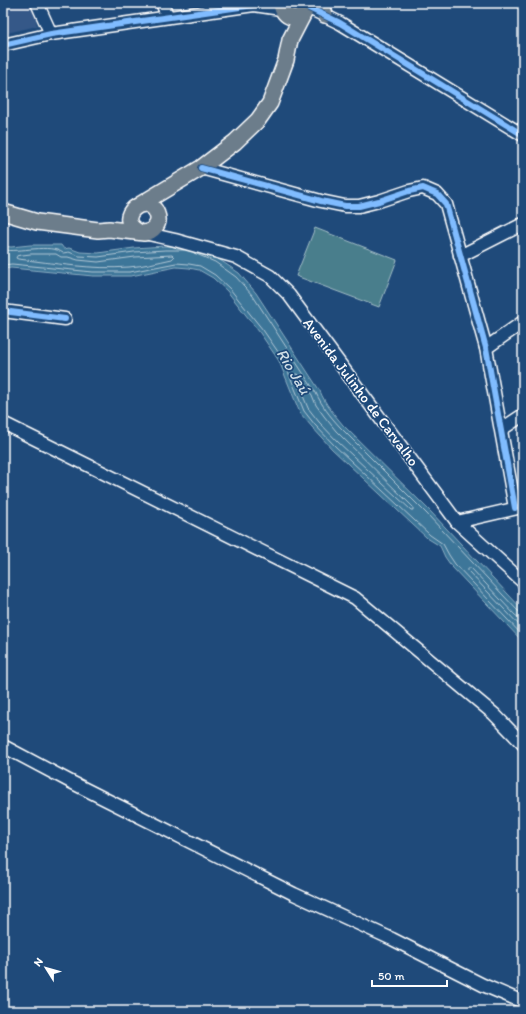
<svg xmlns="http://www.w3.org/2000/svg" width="526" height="1014" font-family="Itim,sans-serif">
<rect width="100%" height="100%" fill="#1f4a7a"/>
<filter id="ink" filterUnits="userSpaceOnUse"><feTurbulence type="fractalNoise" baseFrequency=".025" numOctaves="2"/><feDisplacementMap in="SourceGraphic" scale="8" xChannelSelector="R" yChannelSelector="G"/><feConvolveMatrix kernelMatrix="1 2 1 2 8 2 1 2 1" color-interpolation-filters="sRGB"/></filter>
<g filter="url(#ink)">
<!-- built -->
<polygon fill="#345888" points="3,3 29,3 35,16 37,26 3,34"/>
<!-- green -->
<polygon fill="#497e8c" stroke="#a4bec6" points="315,228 397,260 379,307 296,276"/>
<!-- water -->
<path fill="#3e7699" stroke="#8badc2" d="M30,245H61L64,249L69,248L80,252L98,253L134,248L165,246H189L217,258L239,273L256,293L320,391C325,404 334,414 343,425L430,511L523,610V642L452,567L445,557L440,546L427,538L332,449L312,427L300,413L279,361L260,333L227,291L213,278L199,270L189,268L176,267L131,276H93L11,268L3,269V246L11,247Z"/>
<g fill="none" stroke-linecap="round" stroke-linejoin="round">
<!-- shore -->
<g stroke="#b2c8d6" stroke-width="1">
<path d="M3,250C19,253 50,243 63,253L69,252L79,256L98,257L134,252L165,250H184"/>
<path d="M194,253L215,262L236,277L253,296L316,393C322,406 330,416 340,427L427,514L518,611L523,612"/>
<path d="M31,254H56L61,257H68L78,260L98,262L135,257L172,255L174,257L172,259C158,262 143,266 129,267C92,270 54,263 18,259L16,258L17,256Z"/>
<polyline points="3,265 12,264 93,272 130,272 176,263 189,264 200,266 215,275 230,289 263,330 283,359 304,411 315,425 335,446 430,535 443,544 449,555 455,564 523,636"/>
<polygon points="296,374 299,375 312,395 316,405 324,416 336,431 413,507 413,510 411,510 338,442 319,422 308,408 295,376"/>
<polyline points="523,617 518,617 515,615 471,568 468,568 468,571 523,629"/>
</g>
<!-- minor casing -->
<g stroke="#fff" stroke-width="15">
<g id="minor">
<polyline points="37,3 51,34"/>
<polyline points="162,3 168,17"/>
<polyline points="254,5 281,9"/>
<polyline points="307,7 340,23 523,135"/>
<polyline points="3,45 51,34 254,5 260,3"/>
<polyline points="201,168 321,201 345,206 359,206 379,201 409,191 423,188 437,194 446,204 486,348 515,508"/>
<polyline points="144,233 175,240 236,257 270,276 289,295 457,522 523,582"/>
<polyline points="460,256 523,224"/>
<polyline points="3,311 65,319"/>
<polyline points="486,348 523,322"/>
<polyline points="3,423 355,598 494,714 523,744"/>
<polyline points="502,429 523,415"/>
<polyline points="457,522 522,507"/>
<polyline points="3,746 71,782 294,894 392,939 483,985 523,1002"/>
</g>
</g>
<!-- major casing -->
<g stroke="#fff" stroke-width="18">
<g id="major">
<path d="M281,3C282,19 300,23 306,8"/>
<polyline points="322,3 325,15"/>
<polyline points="141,204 201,168 235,142 258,120 270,103 276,87 286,60 290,40 305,11"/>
<path d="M3,212L37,222L98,230L109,229L144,233C153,232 161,224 157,214C148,189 111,218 139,232"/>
</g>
</g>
<!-- minor -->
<use href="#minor" stroke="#1f4a7a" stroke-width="12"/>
<!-- major -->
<use href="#major" stroke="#6c7d8b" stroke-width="15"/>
<!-- cycleway casing -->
<g stroke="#1f4a7a" stroke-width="8">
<g id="cycleway">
<polyline points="307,7 340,23 523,135"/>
<polyline points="3,45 51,34 254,5 260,3"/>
<polyline points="201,168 321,201 345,206 359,206 379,201 409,191 423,188 437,194 446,204 486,348 515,508"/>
<polyline points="3,311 65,319"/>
</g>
</g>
<!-- cycleway -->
<use href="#cycleway" stroke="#80bcff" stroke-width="6"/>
</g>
</g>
<g text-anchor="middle" stroke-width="3.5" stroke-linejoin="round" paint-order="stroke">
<!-- street labels -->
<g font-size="15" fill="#fff" stroke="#1f4a7a">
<text transform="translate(361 392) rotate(53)" y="5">Avenida Julinho de Carvalho</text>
</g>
<!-- water labels -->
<g font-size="16" font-style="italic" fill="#cfdde6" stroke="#1f4a7a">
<text transform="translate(294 371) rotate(59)" y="6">Rio Jaú</text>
</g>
</g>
<!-- margin -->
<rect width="526" height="1014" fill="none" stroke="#1f4a7a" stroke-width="16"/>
<rect x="8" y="8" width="510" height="998" fill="none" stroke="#fff" stroke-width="1.5" filter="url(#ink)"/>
<!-- north arrow -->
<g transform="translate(46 968) rotate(307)" stroke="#1f4a7a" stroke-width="3" paint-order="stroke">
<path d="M0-3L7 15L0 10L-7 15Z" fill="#ffffff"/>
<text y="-6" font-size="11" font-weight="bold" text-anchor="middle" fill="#ffffff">N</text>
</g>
<!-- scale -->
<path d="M372 980v6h75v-6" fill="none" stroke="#ffffff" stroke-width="2"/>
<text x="378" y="980" font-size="12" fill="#ffffff" stroke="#1f4a7a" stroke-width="3" paint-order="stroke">50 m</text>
</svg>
